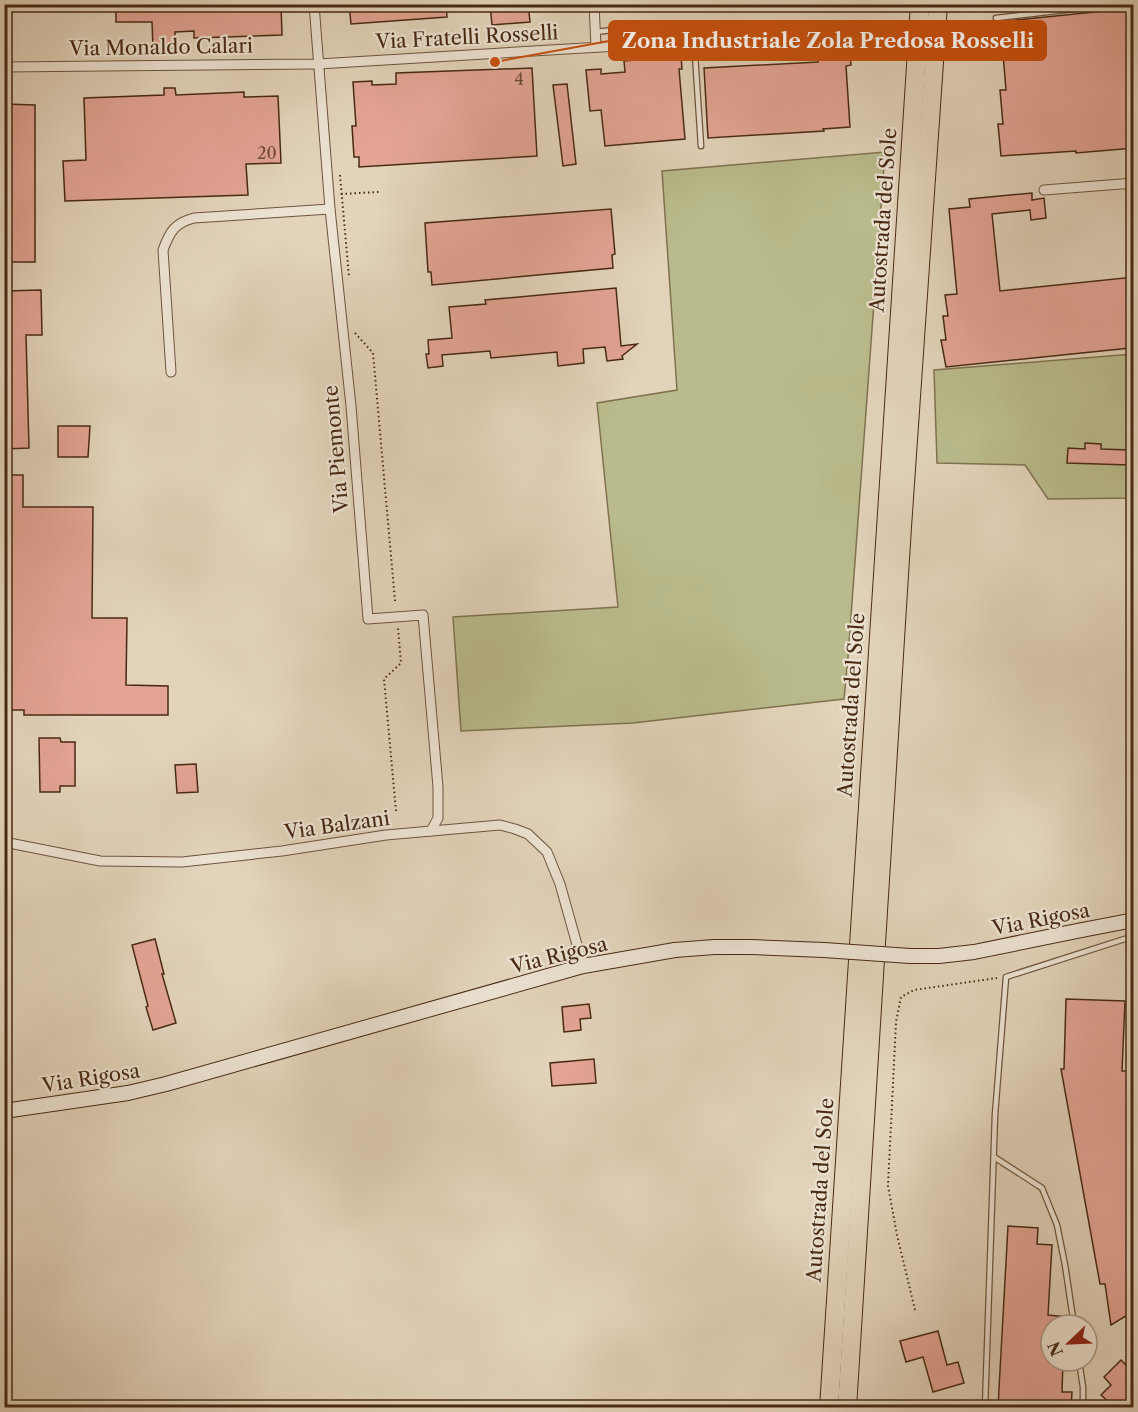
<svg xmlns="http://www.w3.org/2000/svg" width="1138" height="1412" font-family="'Libre Caslon Text',serif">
<rect width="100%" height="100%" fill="#e2d3ba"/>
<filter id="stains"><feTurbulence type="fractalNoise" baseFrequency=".00333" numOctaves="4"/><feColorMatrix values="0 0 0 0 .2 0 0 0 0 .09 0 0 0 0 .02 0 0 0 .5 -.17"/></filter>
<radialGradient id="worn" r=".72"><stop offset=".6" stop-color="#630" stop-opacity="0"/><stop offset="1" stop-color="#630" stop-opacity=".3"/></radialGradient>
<!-- green -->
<g fill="#b9bb8c" stroke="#807250" stroke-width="1.5">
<polygon points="885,152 848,657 844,699 633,723 461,731 453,617 618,607 597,403 677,390 662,171"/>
<polygon points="1133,354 1133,498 1048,499 1025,465 937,463 934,370"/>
</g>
<!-- building -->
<g fill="#e3a494" stroke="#482a13" stroke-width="1.5">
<polygon points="116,4 281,4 282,35 194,38 194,31 175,32 175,48 153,49 152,22 116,22"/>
<polygon points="349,4 446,4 447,17 351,24"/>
<polygon points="490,4 528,4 530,22 492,25"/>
<polygon points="1134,8 1134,148 1076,153 1076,151 1001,156 998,124 1003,124 1000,90 1006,90 1003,54 1009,54 1006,21"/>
<polygon points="841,36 842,46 850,46 851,65 846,66 850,127 823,129 824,131 708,138 704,68 818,62 817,37"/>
<polygon points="681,56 682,69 679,69 685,139 605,146 601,110 590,111 586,70 601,69 601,74 625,72 624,61"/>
<polygon points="532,68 537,156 359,167 359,157 354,157 352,126 356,126 353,82 372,81 372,85 396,84 396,73"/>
<polygon points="567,84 576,164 563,166 553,85"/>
<polygon points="164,88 175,88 176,95 244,92 244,97 278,96 281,163 246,164 248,195 65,201 63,161 86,160 84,98 164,95"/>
<polygon points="4,104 35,105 35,262 4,262"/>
<polygon points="1032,193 1032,200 1044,198 1046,218 1031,220 1030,210 992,214 1000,291 1134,277 1134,318 1127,318 1130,348 946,367 941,340 946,340 943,316 948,316 945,295 957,294 949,209 970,207 969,199"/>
<polygon points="611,209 615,254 612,255 613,268 432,285 431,272 428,272 425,223"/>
<polygon points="616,288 621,346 637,344 622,356 623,359 607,361 605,347 583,349 584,363 558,366 557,352 491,358 490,351 442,355 443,366 428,368 426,354 429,354 428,340 452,338 449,307 486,304 485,300"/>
<polygon points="41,290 42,335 26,335 29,448 4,449 4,291"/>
<polygon points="58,426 90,426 88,457 58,457"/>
<polygon points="1085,443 1101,444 1101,449 1130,450 1129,465 1067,463 1068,448 1085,449"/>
<polygon points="4,475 23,475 23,507 93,507 92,618 127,618 126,685 168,686 168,715 24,715 24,710 4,710"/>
<polygon points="39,738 60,738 61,742 75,742 75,786 60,786 60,792 40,792"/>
<polygon points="196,764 198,792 177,793 175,765"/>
<polygon points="155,939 164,974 162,974 176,1023 153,1030 146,1007 148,1006 132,945"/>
<polygon points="1066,999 1125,1001 1122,1071 1134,1071 1134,1311 1111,1325 1105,1284 1100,1284 1061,1069 1064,1069"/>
<polygon points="589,1004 591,1018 580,1019 581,1030 564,1032 562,1007"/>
<polygon points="594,1059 596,1083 552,1086 550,1063"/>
<polygon points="1008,1226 1038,1228 1037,1244 1052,1245 1048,1315 1068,1317 1069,1325 1051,1325 1051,1361 1063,1361 1062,1392 1072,1392 1071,1407 998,1407"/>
<polygon points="938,1331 947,1365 958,1362 964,1383 933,1392 923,1357 906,1362 900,1341"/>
<polygon points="1121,1360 1127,1366 1134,1360 1134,1407 1114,1407 1101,1395 1111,1385 1104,1377"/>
</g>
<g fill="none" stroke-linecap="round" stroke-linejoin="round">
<!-- lane casing -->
<g stroke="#6e543d" stroke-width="7">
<g id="lane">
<polyline points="996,18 1116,4"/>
<polyline points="595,32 649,26"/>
<polyline points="694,39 701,146"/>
<polyline points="618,46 857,26"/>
<polyline points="4,283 9,283"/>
<polyline points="994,1157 1042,1188 1057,1225 1065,1265 1074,1325"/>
<polyline points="1079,1361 1083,1387 1083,1408"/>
<polyline points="985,1408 995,1115 1006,977 1134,936"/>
</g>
</g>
<!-- street casing -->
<g stroke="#6e543d" stroke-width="11">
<g id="street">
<polyline points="314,4 330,209 351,406 368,619 423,615 438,787 438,818 431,831"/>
<polyline points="594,4 596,47"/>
<polyline points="4,67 318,64 618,46"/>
<polyline points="1044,190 1134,183"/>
<path d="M171,372L163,250C170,231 175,223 194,218L330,209"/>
<polyline points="4,842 100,861 182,862 282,851 386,835 500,825 515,829 528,834 547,852 560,884 583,966"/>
</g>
</g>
<!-- secondary casing -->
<g stroke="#482a13" stroke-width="16">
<g id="secondary">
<polyline points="1082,930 1134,920"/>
<polyline points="4,1111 128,1093 166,1084 583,966 675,950"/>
</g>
</g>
<!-- highway casing -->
<g stroke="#482a13" stroke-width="20">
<g id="highway">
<polyline points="829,1408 920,4"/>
<polyline points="847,1408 902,527 938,4"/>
</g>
</g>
<!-- path -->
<g stroke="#482a13" stroke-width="2" stroke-dasharray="1.5 3" stroke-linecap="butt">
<polyline points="340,175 349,277"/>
<polyline points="341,194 379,192"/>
<polyline points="355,333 373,353 395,601"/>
<polyline points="396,811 384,679 401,663 398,628"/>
<polyline points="915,1310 897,1235 888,1186 896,1022 901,997 914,990 997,978"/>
</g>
<!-- lane -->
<use href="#lane" stroke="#ece2d2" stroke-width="4.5"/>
<!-- street -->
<use href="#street" stroke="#ece2d2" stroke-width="9"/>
<!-- secondary -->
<use href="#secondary" stroke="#ece2d2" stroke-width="14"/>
<!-- highway -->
<use href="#highway" stroke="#e2d3ba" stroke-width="18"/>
<!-- secondary-bridge casing -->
<g stroke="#482a13" stroke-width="16" stroke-linecap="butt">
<polyline id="secondary-bridge" points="675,950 714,947 751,947 824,950 910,956 939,956 974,952 1082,930"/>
</g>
<!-- secondary-bridge -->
<use href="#secondary-bridge" stroke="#ece2d2" stroke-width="14"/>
</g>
<g text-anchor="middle" stroke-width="4.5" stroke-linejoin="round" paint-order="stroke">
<!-- number labels -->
<g font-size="16" fill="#6f4833">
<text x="519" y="85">4</text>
<text x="267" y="159">20</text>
</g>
<!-- street labels -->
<g font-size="20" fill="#482a13" stroke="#ece2d2">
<text transform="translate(467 37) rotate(-3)" y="7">Via Fratelli Rosselli</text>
<text transform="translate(161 47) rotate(-1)" y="7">Via Monaldo Calari</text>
<text transform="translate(883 220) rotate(-86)" y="7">Autostrada del Sole</text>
<text transform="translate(336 449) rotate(-95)" y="7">Via Piemonte</text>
<text transform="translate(851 705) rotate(-86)" y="7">Autostrada del Sole</text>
<text transform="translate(337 825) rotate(-8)" y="7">Via Balzani</text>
<text transform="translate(1041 919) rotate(-11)" y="7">Via Rigosa</text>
<text transform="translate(559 955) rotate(-14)" y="7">Via Rigosa</text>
<text transform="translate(91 1078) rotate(-9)" y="7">Via Rigosa</text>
<text transform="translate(820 1190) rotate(-86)" y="7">Autostrada del Sole</text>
</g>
</g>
<!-- callouts -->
<path fill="none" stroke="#c8500d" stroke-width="2" d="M495 62L609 41"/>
<circle fill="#c8500d" stroke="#ece2d2" stroke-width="2" cx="495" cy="62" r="6"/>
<rect fill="#c8500d" stroke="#c8500d" stroke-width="2" x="609" y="21" width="437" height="39" rx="6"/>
<g font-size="21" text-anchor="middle" font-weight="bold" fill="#fff">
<text x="828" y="48">Zona Industriale Zola Predosa Rosselli</text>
</g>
<!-- margin -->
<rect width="1138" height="1412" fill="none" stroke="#e2d3ba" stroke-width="24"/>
<rect x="6" y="6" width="1126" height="1400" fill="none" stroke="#482a13" stroke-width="3"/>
<rect x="12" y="12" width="1114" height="1388" fill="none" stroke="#482a13" stroke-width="1.5"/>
<!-- north arrow -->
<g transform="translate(1069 1343) rotate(247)"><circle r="28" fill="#ece2d2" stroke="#aa9886" stroke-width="1.5"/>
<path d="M0-4.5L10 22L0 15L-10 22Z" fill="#8f2418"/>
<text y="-9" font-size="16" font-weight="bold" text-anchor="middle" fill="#482a13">N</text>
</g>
<rect width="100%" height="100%" filter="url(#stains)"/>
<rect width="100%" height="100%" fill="url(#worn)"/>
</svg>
